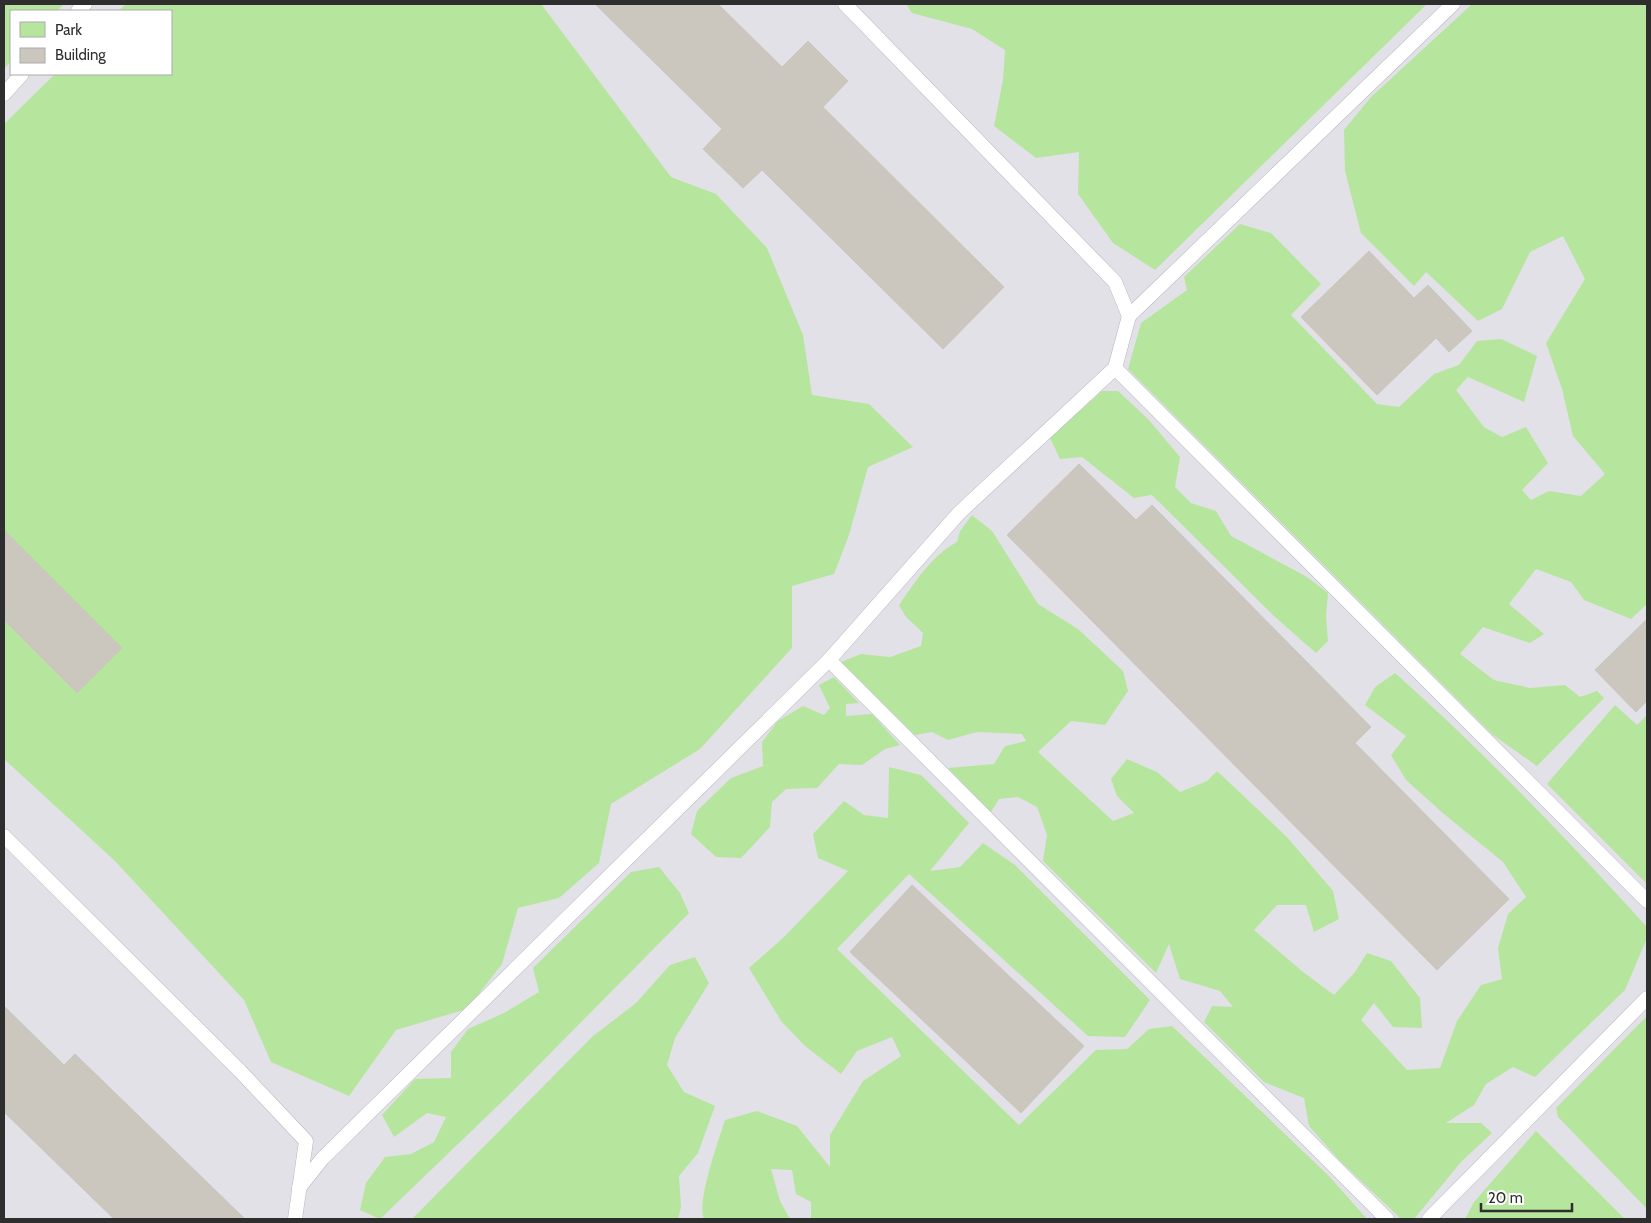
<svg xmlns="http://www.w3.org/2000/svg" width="1651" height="1223" font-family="Cabin,sans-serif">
<rect width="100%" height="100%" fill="#efe9e1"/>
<!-- industrial -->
<path fill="#e3e1e8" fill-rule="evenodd" d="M4,4H1647V1219H4ZM11,11H171V74H11Z"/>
<!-- green -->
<g fill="#b6e59e">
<polygon points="4,4 64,4 57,11 11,11 11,61 4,69"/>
<polygon points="126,4 541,4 671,177 716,194 767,248 803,335 812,395 869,404 913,447 868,467 849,535 834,574 792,586 792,648 700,749 611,804 599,863 559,898 518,908 502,964 467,1009 396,1030 349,1096 271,1062 244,1000 115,861 4,759 4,124 55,74 171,74 171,11 118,11"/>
<polygon points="906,4 1427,4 1155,270 1113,243 1078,194 1079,152 1036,158 994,126 1003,80 1005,50 972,29 912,13"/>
<polygon points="1472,4 1647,4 1647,604 1631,619 1584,600 1571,582 1536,569 1509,604 1544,634 1530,643 1483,627 1460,654 1494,680 1530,688 1565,685 1580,697 1597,691 1604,698 1537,766 1493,735 1128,369 1141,323 1187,290 1184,277 1240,224 1271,233 1321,284 1291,315 1377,404 1399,407 1434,374 1459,365 1477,341 1501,339 1537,356 1524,402 1468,377 1456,390 1484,427 1502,437 1526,427 1548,463 1522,490 1531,500 1549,491 1581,496 1605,474 1573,436 1562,389 1546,343 1585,279 1563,236 1530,252 1502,309 1478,321 1426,272 1414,286 1361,233 1345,171 1344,130 1371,97"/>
<polygon points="1102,391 1118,391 1148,419 1180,457 1175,487 1191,503 1216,511 1231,536 1307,577 1328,593 1326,616 1328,641 1316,653 1275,617 1152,495 1134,498 1082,457 1060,459 1050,438"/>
<path d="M972,515L992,531L1038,604L1078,629L1123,671L1128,691L1105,725L1071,721L1038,752L1113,821L1134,813L1117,796L1111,779L1127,759L1157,772L1180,792L1207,781L1217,771L1287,837L1333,891L1339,919L1314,932L1306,905H1277L1254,930L1303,972L1334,995L1355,972L1367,953L1391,961L1420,998L1422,1028L1393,1027L1374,1003L1361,1020L1407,1070L1440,1068L1457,1021L1481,985L1502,979L1498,948L1508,914L1526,897L1503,862L1444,814L1406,780L1391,755L1406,736L1365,705L1375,687L1395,673C1484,752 1567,839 1647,927V938L1625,990L1535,1077L1513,1067L1486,1084L1474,1105L1446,1123H1481L1492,1133L1461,1162L1414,1219H1401L1339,1160L1309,1126L1304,1098L1264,1082L1204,1022L1212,1006L1233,1007L1220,991L1180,979L1169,944L1156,973L1043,861L1047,835L1037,807L1018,797L999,799L991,812L948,768L994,764L1005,746L1026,741L1022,734L977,732L948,740L932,732L915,735L841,662L861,654L890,657L921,646L923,633L906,617L899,605C916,581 931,556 957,542L960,531Z"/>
<polygon points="834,677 859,703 846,704 846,716 872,714 900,745 885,749 862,765 839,764 817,788 786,789 772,802 770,827 741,858 716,857 691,834 697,811 731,778 763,766 762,742 778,721 803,706 824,715 830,708 819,685"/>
<polygon points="1615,705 1637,725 1647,715 1647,884 1547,784"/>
<path d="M889,767L921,775L969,823L930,871L960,867L983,843L1015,865L1150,1000L1125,1037L1088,1036L909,874L837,949L1019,1125L1096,1050L1127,1049L1149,1029L1172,1026L1329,1176L1367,1219H811V1202L796,1194L792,1170L771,1169L780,1201L790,1219H704C696,1203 719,1139 725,1120L757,1111L797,1126L830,1167V1135L863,1081L901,1056L892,1037L857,1051L841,1074L805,1046L781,1021L749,968L784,937L848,871L818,858L813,834L844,801L864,815L888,818Z"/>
<polygon points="659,867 680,893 689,913 513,1091 380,1219 360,1210 366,1183 385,1157 411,1154 434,1142 446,1117 427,1113 394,1137 382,1115 415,1079 451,1078 451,1052 468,1029 504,1013 539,992 533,968 631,872"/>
<polygon points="695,957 709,983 675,1038 667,1065 684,1092 715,1106 698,1153 679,1176 681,1207 678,1219 412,1219 593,1036 636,1003 670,965"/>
<polygon points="1647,1016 1647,1209 1558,1117 1556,1108"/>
<polygon points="1536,1131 1625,1219 1465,1219 1474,1202"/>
</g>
<!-- building -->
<g fill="#cbc7bf" stroke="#cbc5ba">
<polygon points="595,4 718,4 782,67 808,41 848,81 823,107 1004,287 943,349 762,170 743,188 703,149 722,129"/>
<polygon points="1369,251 1414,298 1428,285 1472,331 1449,352 1436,338 1377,395 1301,317"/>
<polygon points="1079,464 1136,520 1152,505 1371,727 1355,743 1509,899 1437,970 1007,535"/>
<polygon points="4,530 122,648 77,693 4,620"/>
<polygon points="1647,619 1647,701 1636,712 1595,670"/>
<polygon points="912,885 1084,1046 1021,1113 850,952"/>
<polygon points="4,1006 64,1065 75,1054 245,1219 114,1219 4,1112"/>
</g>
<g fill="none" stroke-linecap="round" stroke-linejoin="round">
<!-- lane casing -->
<g stroke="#b4b7c1" stroke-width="15">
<g id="lane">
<polyline points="78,11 85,4"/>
<polyline points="4,94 22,74"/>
<polyline points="1129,316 1453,4"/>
<polyline points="1115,368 1647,901"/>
<polyline points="829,660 959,513 1115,368 1129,316 1115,282 845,4"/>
<polyline points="4,836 240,1071 306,1141 295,1219"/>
<polyline points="299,1188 322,1159 829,660 1387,1219"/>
<polyline points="1429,1219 1647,998"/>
</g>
</g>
<!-- lane -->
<use href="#lane" stroke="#fff" stroke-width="14"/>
</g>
<!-- border -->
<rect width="1651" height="1223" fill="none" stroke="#2e2e2e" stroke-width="10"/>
<!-- legend -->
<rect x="10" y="10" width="162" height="65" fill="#ffffff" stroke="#ababab"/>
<rect x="20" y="22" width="25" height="15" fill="#b6e59e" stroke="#ababab"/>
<text x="55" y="35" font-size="15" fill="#2e2e2e">Park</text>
<rect x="20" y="48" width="25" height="15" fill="#cbc7bf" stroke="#ababab"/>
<text x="55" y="60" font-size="15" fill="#2e2e2e">Building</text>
<!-- scale -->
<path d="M1481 1203v8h91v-8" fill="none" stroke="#2e2e2e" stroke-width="2.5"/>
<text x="1488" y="1203" font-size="15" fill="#2e2e2e" stroke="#ffffff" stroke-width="4" paint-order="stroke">20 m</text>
</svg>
